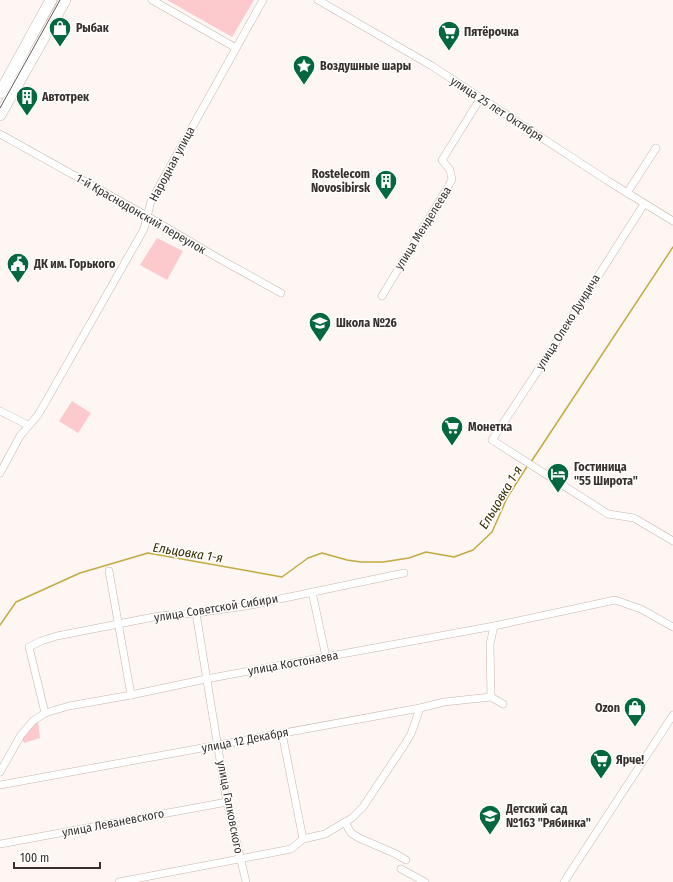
<svg xmlns="http://www.w3.org/2000/svg" width="673" height="882" font-family="'Fira Sans Condensed',sans-serif">
<rect width="100%" height="100%" fill="#fdf6f2"/>
<!-- green -->
<g fill="#fccacd">
<polygon points="167,0 254,0 232,37"/>
<polygon points="157,238 183,251 167,280 140,265"/>
<polygon points="72,401 91,413 78,433 59,421"/>
<polygon points="38,720 40,738 24,743 22,738"/>
</g>
<g fill="none" stroke-linecap="round" stroke-linejoin="round">
<!-- stream -->
<g stroke="#c3aa40" stroke-width="1.5">
<polyline points="531,462 673,247"/>
<polyline points="0,625 16,602 80,573 148,553 282,577 308,558 322,553 347,560 361,562 383,562 409,558 426,552 454,557 473,550 492,532 507,498 528,465"/>
</g>
<!-- minor casing -->
<g stroke="#c6b5ab" stroke-width="8">
<g id="minor">
<polyline points="152,0 236,48"/>
<polyline points="318,0 432,66 608,181 673,221"/>
<polyline points="0,134 147,216 218,258 281,293"/>
<polyline points="627,193 656,148"/>
<polyline points="644,204 537,372 492,440 608,514 634,518 673,541"/>
<polyline points="382,296 452,180 450,170 442,160 480,99"/>
<polyline points="0,411 28,425"/>
<polyline points="0,473 20,436 38,415 45,403 144,229 151,201 263,0"/>
<polyline points="109,571 131,695"/>
<polyline points="312,592 326,657"/>
<polyline points="196,613 226,797 246,882"/>
<polyline points="491,697 490,644 494,626"/>
<polyline points="491,697 503,704"/>
<polyline points="45,713 29,647 41,641 57,636 159,616 196,613 246,606 404,573"/>
<polyline points="282,733 303,839"/>
<polyline points="0,772 21,735 33,721 45,713 69,706 131,695 206,679 494,626 615,600 641,609 673,627"/>
<polyline points="0,785 420,708 444,702 491,697"/>
<polyline points="345,822 351,833 359,838 396,854 406,860"/>
<polyline points="0,844 227,802"/>
<polyline points="401,869 425,882"/>
<polyline points="119,882 291,849 303,839 325,834 352,818 363,807 403,747 411,734 420,708"/>
<polyline points="564,882 673,715"/>
</g>
</g>
<!-- highway casing -->
<g stroke="#c6b5ab" stroke-width="12">
<g id="highway">
<polyline points="0,93 51,0"/>
<polyline points="0,115 65,0"/>
</g>
</g>
<!-- minor -->
<use href="#minor" stroke="#fff" stroke-width="7"/>
<!-- highway -->
<use href="#highway" stroke="#fff" stroke-width="11"/>
<!-- tram -->
<polyline stroke="#615a56" stroke-width="1" points="0,108 60,0"/>
</g>
<!-- icons -->
<defs>
<g id="shop-pin" transform="scale(1.15)"><path d="M0 17L-7.5 6A9.5 9.5 0 1 1 7.5 6Z" fill="#03683d" stroke="#fff"/><path d="M-5-2.5h2.3a2.7 3.5 0 0 1 5.4 0H5L5.5 6h-11ZM-1.5-2.5h3a1.5 2.3 0 0 0-3 0Z" fill="#fff"/></g>
<g id="supermarket-pin" transform="scale(1.15)"><path d="M0 17L-7.5 6A9.5 9.5 0 1 1 7.5 6Z" fill="#03683d" stroke="#fff"/><path d="M-6-5.5h2.5l.6 2H6L4.5 2H-2.5L-4.4-4H-6ZM-1.5 3.2a1.3 1.3 0 1 0 .1 0ZM3 3.2a1.3 1.3 0 1 0 .1 0Z" fill="#fff"/></g>
<g id="sight-pin" transform="scale(1.15)"><path d="M0 17L-7.5 6A9.5 9.5 0 1 1 7.5 6Z" fill="#03683d" stroke="#fff"/><path d="M0-6L1.8-2.2L6-1.7L2.9 1.2L3.7 5.4L0 3.3L-3.7 5.4L-2.9 1.2L-6-1.7L-1.8-2.2Z" fill="#fff"/></g>
<g id="building-pin" transform="scale(1.15)"><path d="M0 17L-7.5 6A9.5 9.5 0 1 1 7.5 6Z" fill="#03683d" stroke="#fff"/><path d="M-4-6H4V6H1V3H-1V6H-4ZM-2.5-4.3h1.7v1.8h-1.7ZM.8-4.3h1.7v1.8H.8ZM-2.5-1h1.7V.8h-1.7ZM.8-1h1.7V.8H.8Z" fill="#fff"/></g>
<g id="civic-pin" transform="scale(1.15)"><path d="M0 17L-7.5 6A9.5 9.5 0 1 1 7.5 6Z" fill="#03683d" stroke="#fff"/><path d="M-.6-6.5H3V-4.5H.6V-3L4-1V1h2V6H-6V1h2V-1L-.6-3ZM-1.2 2.5V6h2.4V2.5Z" fill="#fff"/></g>
<g id="school-pin" transform="scale(1.15)"><path d="M0 17L-7.5 6A9.5 9.5 0 1 1 7.5 6Z" fill="#03683d" stroke="#fff"/><path d="M0-5L7-2L0 1L-7-2ZM-4 1L0 2.5L4 1V4Q0 6-4 4Z" fill="#fff"/></g>
<g id="hotel-pin" transform="scale(1.15)"><path d="M0 17L-7.5 6A9.5 9.5 0 1 1 7.5 6Z" fill="#03683d" stroke="#fff"/><path d="M-6-4.5h1.5V1H6V5H4.5V3h-9V5H-6ZM-4 0a1.8 1.8 0 1 1 3.6 0ZM.5 0V-2.5h3Q6-2.5 6 0Z" fill="#fff"/></g>
</defs>
<g fill-rule="evenodd">
<use href="#shop-pin" x="60" y="28"/>
<use href="#supermarket-pin" x="449" y="32"/>
<use href="#sight-pin" x="304" y="66"/>
<use href="#building-pin" x="27" y="97"/>
<use href="#building-pin" x="386" y="181"/>
<use href="#civic-pin" x="18" y="264"/>
<use href="#school-pin" x="320" y="323"/>
<use href="#supermarket-pin" x="452" y="427"/>
<use href="#hotel-pin" x="558" y="474"/>
<use href="#shop-pin" x="635" y="708"/>
<use href="#supermarket-pin" x="601" y="760"/>
<use href="#school-pin" x="490" y="816"/>
</g>
<g text-anchor="middle" stroke-width="3" stroke-linejoin="round" paint-order="stroke">
<!-- poi labels -->
<g font-size="12" font-weight="bold" fill="#37302c" stroke="#fff" text-anchor="start">
<text x="76" y="32">Рыбак</text>
<text x="464" y="36">Пятёрочка</text>
<text x="320" y="70">Воздушные шары</text>
<text x="42" y="101">Автотрек</text>
<text x="370" y="178" text-anchor="end">Rostelecom<tspan x="370" dy="14">Novosibirsk</tspan></text>
<text x="34" y="268">ДК им. Горького</text>
<text x="336" y="327">Школа №26</text>
<text x="468" y="431">Монетка</text>
<text x="574" y="471">Гостиница<tspan x="574" dy="14">"55 Широта"</tspan></text>
<text x="620" y="712" text-anchor="end">Ozon</text>
<text x="616" y="764">Ярче!</text>
<text x="506" y="813">Детский сад<tspan x="506" dy="14">№163 "Рябинка"</tspan></text>
</g>
<!-- street labels -->
<g font-size="12" fill="#37302c" stroke="#fff">
<text transform="translate(497 109) rotate(33)" y="4">улица 25 лет Октября</text>
<text transform="translate(172 164) rotate(-62)" y="4">Народная улица</text>
<text transform="translate(141 214) rotate(30)" y="4">1-й Краснодонский переулок</text>
<text transform="translate(423 228) rotate(-58)" y="4">улица Менделеева</text>
<text transform="translate(568 322) rotate(-58)" y="4">улица Олеко Дундича</text>
<text transform="translate(216 608) rotate(-9)" y="4">улица Советской Сибири</text>
<text transform="translate(293 663) rotate(-10)" y="4">улица Костонаева</text>
<text transform="translate(245 740) rotate(-11)" y="4">улица 12 Декабря</text>
<text transform="translate(230 807) rotate(79)" y="4">улица Галковского</text>
<text transform="translate(113 823) rotate(-11)" y="4">улица Леваневского</text>
</g>
<!-- water labels -->
<g font-size="13" font-style="italic" fill="#362c00" stroke="#fff">
<text transform="translate(500 497) rotate(-59)" y="5">Ельцовка 1-я</text>
<text transform="translate(188 552) rotate(9)" y="5">Ельцовка 1-я</text>
</g>
</g>
<!-- scale -->
<path d="M14 862v6h86v-6" fill="none" stroke="#37302c" stroke-width="2"/>
<text x="20" y="862" font-size="12" fill="#37302c" stroke="#ffffff" stroke-width="3" paint-order="stroke">100 m</text>
</svg>
